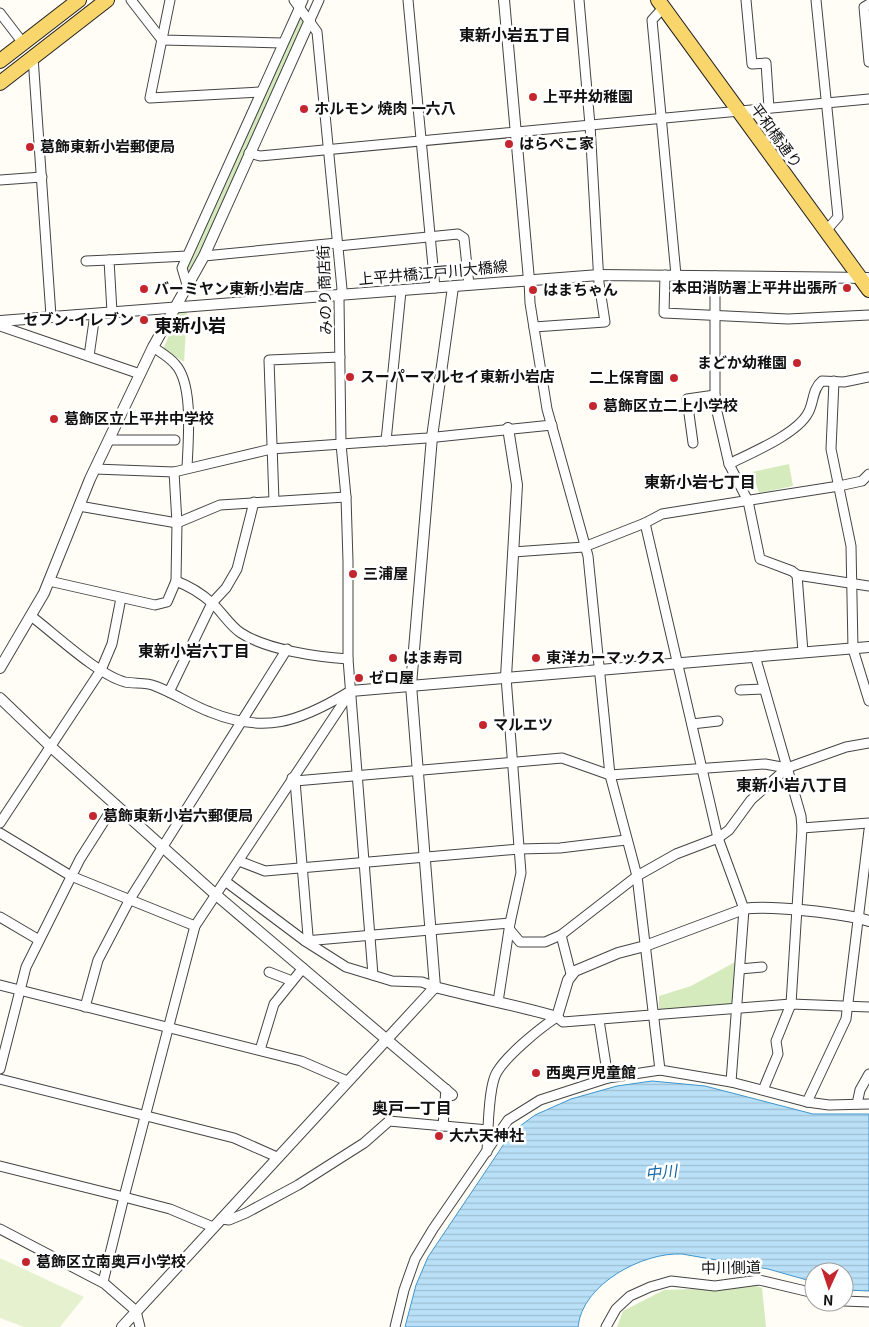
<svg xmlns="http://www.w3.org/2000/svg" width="869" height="1327" font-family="Georgia,'Noto Sans JP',serif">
<defs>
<pattern id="water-rules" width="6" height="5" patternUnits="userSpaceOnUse" patternTransform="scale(1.25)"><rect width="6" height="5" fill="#b9e0f7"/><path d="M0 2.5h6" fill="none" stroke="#9ebfd3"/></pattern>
</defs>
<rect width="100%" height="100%" fill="#fffdf5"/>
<!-- grass -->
<g fill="#d5ebbd">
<polygon points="300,16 303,20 303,24 188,277 186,267"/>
<polygon points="180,311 187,311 184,362 163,349"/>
<polygon points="789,464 793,486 759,493 752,472"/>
<polygon points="737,961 735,1005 659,1011 659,996 691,986"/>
<polygon points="754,1285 762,1288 766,1327 617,1327 623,1311 664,1290 723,1288"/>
</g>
<!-- pitch -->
<polygon fill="#e6f2cf" points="0,1258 84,1297 60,1327 24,1327 0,1318"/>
<!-- water -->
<path fill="url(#water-rules)" stroke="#3f96cf" d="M652,1081L705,1086L813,1114H869V1291L844,1290V1272H814V1282L768,1269L682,1254C643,1252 582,1284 578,1327H405L416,1285L428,1257L512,1132L535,1115L571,1099L617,1086Z"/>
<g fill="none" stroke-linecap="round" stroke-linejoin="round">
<!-- minor casing -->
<g stroke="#444" stroke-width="11">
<g id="minor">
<polyline points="131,0 162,40 282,43"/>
<polyline points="170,0 150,98 260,92"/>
<polyline points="294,0 317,32 342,289 339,299 341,444 346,497 348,561 348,659 373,975"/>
<polyline points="408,0 435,288"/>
<polyline points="746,0 752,64 766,63 769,108"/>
<polyline points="816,0 838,217 825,232"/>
<polyline points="869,4 864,7 869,62"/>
<polyline points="663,8 652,20 676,275"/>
<polyline points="0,13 23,43"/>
<polyline points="310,20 319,0"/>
<polyline points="33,57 51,316"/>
<polyline points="249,153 260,156 869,99"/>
<polyline points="0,180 42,177"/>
<polyline points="338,246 458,234 464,238 469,285"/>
<polyline points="204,256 337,243"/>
<polyline points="86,261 109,260"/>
<polyline points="665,275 664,313 788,319 869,315"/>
<polyline points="715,276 715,403 729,464 748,501 760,559 792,571 797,575 869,586"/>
<polyline points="529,280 530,303 547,409 588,556 610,775 637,876 660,1070"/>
<polyline points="188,288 182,268 303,0"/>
<polyline points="112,312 109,260 187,256"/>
<polyline points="0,326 140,374"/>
<polyline points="534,327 605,322 599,283 590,125 579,0"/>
<path d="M153,347C160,352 169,357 175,364C194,384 188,441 187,468"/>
<polyline points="89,356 95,314"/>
<polyline points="834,381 831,449 851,546 853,649 869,701"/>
<polyline points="109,440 175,440"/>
<polyline points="386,441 401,291"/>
<polyline points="693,443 687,399 715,395"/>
<path d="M729,464C751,453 797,434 808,413C814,403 812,389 822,381L844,382L869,377"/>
<polyline points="95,469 174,472 271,449 427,438 552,425"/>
<polyline points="274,501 269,360 340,357"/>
<polyline points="79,506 177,523 220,505 346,497"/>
<polyline points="645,523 718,838 744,909 731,1082"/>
<polyline points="513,552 584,547 645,523 662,514 839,486 862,481 869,474"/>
<polyline points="797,575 803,652"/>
<polyline points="49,581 155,605 167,602 176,581 177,523 174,472"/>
<path d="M176,581C189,586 202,594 212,603C222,612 230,626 241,633C267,650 318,657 348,659"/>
<path d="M31,616C55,634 98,675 125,682C134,684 146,682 155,686C174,693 191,705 210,712C264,734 299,722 347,693"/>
<polyline points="755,656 801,816 802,828 791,1004 776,1041 778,1054 763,1090"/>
<polyline points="740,690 764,689"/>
<polyline points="169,692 212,603 226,588 237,569 254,502"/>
<polyline points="692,724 718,721"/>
<polyline points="292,778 295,781 308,936 305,941 510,923"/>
<polyline points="295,781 562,758 610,775 765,764 787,768 846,747 869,743"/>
<polyline points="0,823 101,670 112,644 121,598"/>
<polyline points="802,828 869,823"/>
<polyline points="0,833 71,876 195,926"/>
<polyline points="239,861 265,871 519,849 560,848 626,840"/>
<polyline points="225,881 305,941 346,967 392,981 422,982 435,987"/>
<polyline points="0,917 39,940"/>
<polyline points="510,930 520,942 545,942 561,935 571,974"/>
<polyline points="561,935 637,876 676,854 718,838 729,830 751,800 787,768"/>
<polyline points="740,969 762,967"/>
<polyline points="269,972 292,981"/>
<polyline points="0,985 301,1061 347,1081"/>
<polyline points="498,1002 510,923 521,873 506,677"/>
<polyline points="85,1007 98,960 130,899 287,649"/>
<polyline points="599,1020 608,1078"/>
<polyline points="260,1050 274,1004 303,968"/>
<polyline points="0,1069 26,967 80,859 115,804"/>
<polyline points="0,1079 234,1138 277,1157"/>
<polyline points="807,1102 846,1019 869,830"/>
<polyline points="857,1104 860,1090 869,1074"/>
<polyline points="443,1126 446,1089"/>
<path d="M487,1152C488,1134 488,1086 497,1072C507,1055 540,1028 557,1017L563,1022L791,1004L869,1007"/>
<polyline points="0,1166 124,1197 103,1282"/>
<polyline points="221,1219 229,1220 246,1213 298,1185 364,1143 389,1121 488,1130"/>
<polyline points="213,1227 170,1209 124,1197 195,926 351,691"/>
<polyline points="0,1229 105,1284 136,1311 140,1327"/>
<polyline points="844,1301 869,1302"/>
<polyline points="395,1327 404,1290 415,1259 433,1229 508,1120 540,1100 608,1078 660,1070 731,1082 807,1102 829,1105 869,1104"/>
<polyline points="606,1327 616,1309 630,1296 650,1287 671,1281 715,1286 759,1280 814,1293"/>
</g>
</g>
<!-- tertiary casing -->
<g stroke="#444" stroke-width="12">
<g id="tertiary">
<polyline points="504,0 529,280"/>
<polyline points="0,321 599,275 869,278"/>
<polyline points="0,668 44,593 90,479 153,347 204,256 310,20"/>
<polyline points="506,677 517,485 508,428"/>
<polyline points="351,691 869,647"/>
<polyline points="0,698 50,746 215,894 452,1095"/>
<path d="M435,987C476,998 517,1005 557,1017L568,980L575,971L618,953L645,946L744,909C769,905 843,913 869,921"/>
<polyline points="122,1327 435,987 411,685 432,437 453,287"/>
</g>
</g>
<!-- primary casing -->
<g stroke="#222" stroke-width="16">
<g id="primary">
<polyline points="658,0 869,290"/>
<polyline points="0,61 79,0"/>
<polyline points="0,83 107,0"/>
</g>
</g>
<!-- minor -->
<use href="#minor" stroke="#fff" stroke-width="9"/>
<!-- tertiary -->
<use href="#tertiary" stroke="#fff" stroke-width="10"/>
<!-- primary -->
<use href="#primary" stroke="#f9d66b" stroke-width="14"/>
</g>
<!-- markers -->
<g fill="#c4262e" stroke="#fff" stroke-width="2">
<circle cx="533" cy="97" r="5"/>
<circle cx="304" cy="109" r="5"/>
<circle cx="509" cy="144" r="5"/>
<circle cx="30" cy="147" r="5"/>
<circle cx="847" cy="288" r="5"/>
<circle cx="144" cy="289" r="5"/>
<circle cx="533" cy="290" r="5"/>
<circle cx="144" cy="320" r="5"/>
<circle cx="797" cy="363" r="5"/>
<circle cx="350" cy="377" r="5"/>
<circle cx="674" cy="378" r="5"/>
<circle cx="593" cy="406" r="5"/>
<circle cx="54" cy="419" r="5"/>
<circle cx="353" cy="574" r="5"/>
<circle cx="393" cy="658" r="5"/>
<circle cx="536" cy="658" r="5"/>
<circle cx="359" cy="678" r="5"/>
<circle cx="483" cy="725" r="5"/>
<circle cx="93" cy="816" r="5"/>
<circle cx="536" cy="1073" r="5"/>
<circle cx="439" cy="1136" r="5"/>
<circle cx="26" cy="1262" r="5"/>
</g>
<g text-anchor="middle" stroke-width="5" stroke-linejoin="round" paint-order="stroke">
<!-- poi labels -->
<g font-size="15" font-weight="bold" fill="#111" stroke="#fff" text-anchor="start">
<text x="543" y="102">上平井幼稚園</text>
<text x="314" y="114">ホルモン 焼肉 一六八</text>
<text x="519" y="149">はらぺこ家</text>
<text x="40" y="152">葛飾東新小岩郵便局</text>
<text x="837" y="293" text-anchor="end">本田消防署上平井出張所</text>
<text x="154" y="294">バーミヤン東新小岩店</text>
<text x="543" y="295">はまちゃん</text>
<text x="134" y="325" text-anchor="end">セブン-イレブン</text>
<text x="787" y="368" text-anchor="end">まどか幼稚園</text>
<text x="360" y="382">スーパーマルセイ東新小岩店</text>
<text x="664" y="383" text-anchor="end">二上保育園</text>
<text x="603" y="411">葛飾区立二上小学校</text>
<text x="64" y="424">葛飾区立上平井中学校</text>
<text x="363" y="579">三浦屋</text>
<text x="403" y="663">はま寿司</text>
<text x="546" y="663">東洋カーマックス</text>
<text x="369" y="683">ゼロ屋</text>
<text x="493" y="730">マルエツ</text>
<text x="103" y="821">葛飾東新小岩六郵便局</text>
<text x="546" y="1078">西奥戸児童館</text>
<text x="449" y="1141">大六天神社</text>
<text x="36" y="1267">葛飾区立南奥戸小学校</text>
</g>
<!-- street labels -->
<g font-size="15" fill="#111" stroke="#fff">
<text transform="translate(776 136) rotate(54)" y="5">平和橋通り</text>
<text transform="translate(433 273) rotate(-5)" y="5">上平井橋江戸川大橋線</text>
<text transform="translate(325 290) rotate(-92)" y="5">みのり商店街</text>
<text transform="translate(731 1268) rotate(-1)" y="5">中川側道</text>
</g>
<!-- neighbourhood labels -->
<g font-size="16" font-weight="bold" fill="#111" stroke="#fff">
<text x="515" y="41">東新小岩五丁目</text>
<text x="700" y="488">東新小岩七丁目</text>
<text x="194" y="657">東新小岩六丁目</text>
<text x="792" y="791">東新小岩八丁目</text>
<text x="412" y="1114">奥戸一丁目</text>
</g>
<!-- water labels -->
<g font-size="16" font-style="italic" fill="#1768a6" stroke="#fff">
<text transform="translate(661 1172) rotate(-6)" y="6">中川</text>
</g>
<!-- quarter labels -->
<g font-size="18" font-weight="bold" fill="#111" stroke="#fff">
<text x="190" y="332">東新小岩</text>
</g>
</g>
<!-- north arrow -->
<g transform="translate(829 1287) rotate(183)"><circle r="24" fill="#ffffff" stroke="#a0a0a0"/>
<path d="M0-4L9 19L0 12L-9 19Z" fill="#c4262e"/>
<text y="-8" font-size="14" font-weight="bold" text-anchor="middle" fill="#111111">N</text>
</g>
</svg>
